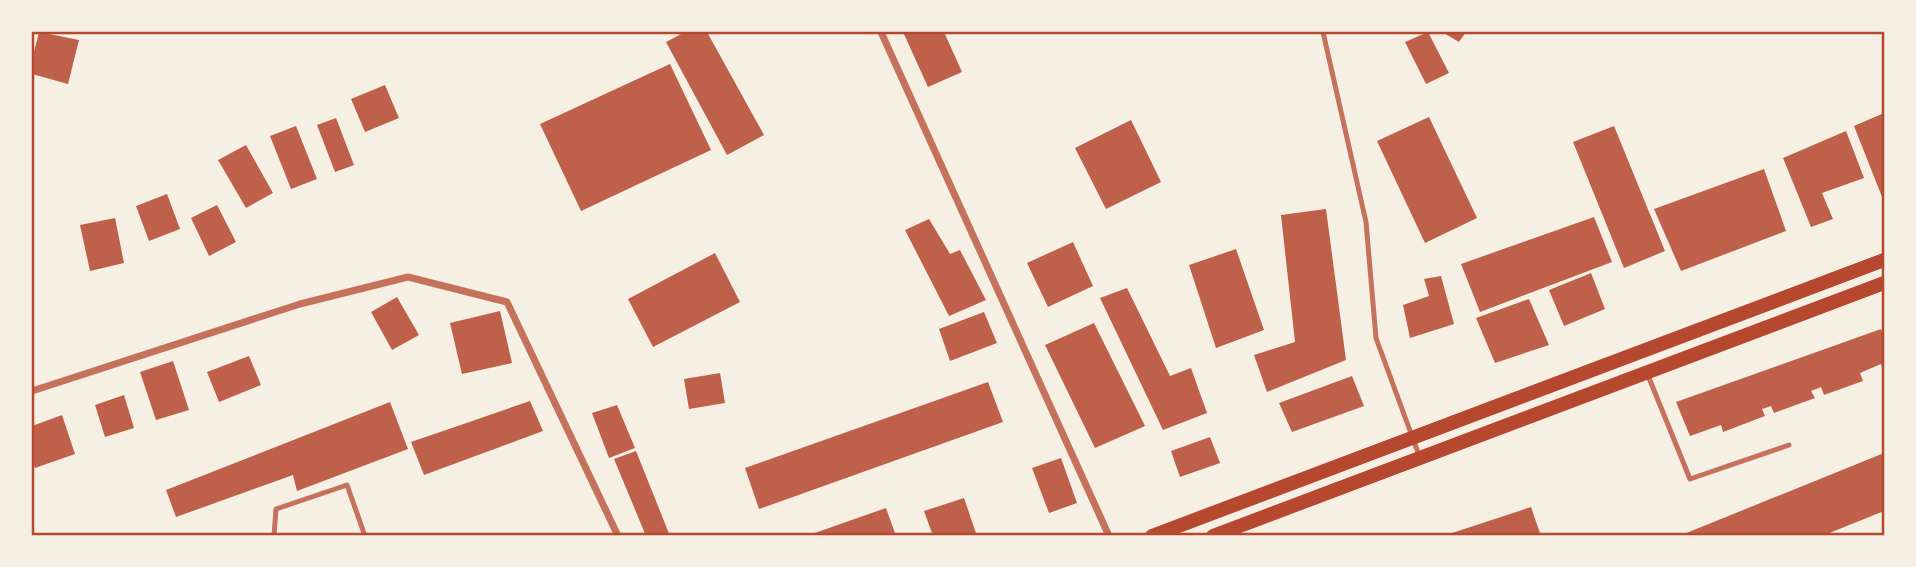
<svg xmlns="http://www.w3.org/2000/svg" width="1916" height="567" font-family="'Fira Sans Condensed',sans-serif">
<rect width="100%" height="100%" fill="#f6efe4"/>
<!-- building -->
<g fill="#bf614a">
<polygon points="39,32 79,40 68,84 32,74 32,60"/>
<polygon points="685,32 707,32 764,135 727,155 666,42"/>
<polygon points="903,32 944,32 962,72 928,87"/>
<polygon points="1428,32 1449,73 1426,84 1405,42"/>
<polygon points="1442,32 1466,32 1459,42"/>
<polygon points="670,64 711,150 581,211 540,124"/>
<polygon points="385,85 399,118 365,132 351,99"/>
<polygon points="1884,113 1884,202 1854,126"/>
<polygon points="1429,117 1477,218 1425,243 1377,141"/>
<polygon points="336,118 354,165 335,172 317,125"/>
<polygon points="1131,120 1161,182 1106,209 1075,148"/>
<polygon points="296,126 317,179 291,189 270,136"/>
<polygon points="1614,126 1665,251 1624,268 1573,142"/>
<polygon points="1846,131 1864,178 1822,193 1833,219 1811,227 1783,158"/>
<polygon points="246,145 273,193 246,208 218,160"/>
<polygon points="1764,169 1786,231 1681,271 1654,209"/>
<polygon points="167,194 180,229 149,241 136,206"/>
<polygon points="217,205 236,242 209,256 191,218"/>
<polygon points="1326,209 1346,360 1267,392 1254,355 1295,342 1281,215"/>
<polygon points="1594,217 1612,262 1480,312 1461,264"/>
<polygon points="115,218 124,263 90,271 80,225"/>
<polygon points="929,219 950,254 960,250 986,300 949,316 905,230"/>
<polygon points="1073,242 1093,286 1048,307 1027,263"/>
<polygon points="1236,249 1264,330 1216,348 1189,265"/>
<polygon points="715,253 740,302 653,347 628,299"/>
<polygon points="1591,273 1605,309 1564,326 1549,290"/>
<polygon points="1441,276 1454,324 1410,338 1403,305 1429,296 1424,279"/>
<polygon points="1127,288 1170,376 1191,368 1207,413 1163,430 1100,298"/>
<polygon points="397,297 419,335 392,350 371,312"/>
<polygon points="1529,299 1549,345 1495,363 1476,318"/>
<polygon points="500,311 512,363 462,374 450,323"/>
<polygon points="984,312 997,343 950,361 939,329"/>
<polygon points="1094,323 1145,426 1095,448 1045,345"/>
<polygon points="1881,329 1884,339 1884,372 1881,364 1860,373 1863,381 1824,395 1821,387 1811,391 1815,398 1774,413 1771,406 1762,409 1765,416 1723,432 1721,425 1690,436 1676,402"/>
<polygon points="249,356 261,385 219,402 207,372"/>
<polygon points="173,361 189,410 156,420 140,372"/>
<polygon points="720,373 725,403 689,409 684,379"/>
<polygon points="1352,376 1364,406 1292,432 1279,403"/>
<polygon points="988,382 1003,422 759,509 745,468"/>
<polygon points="124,395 134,428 105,437 95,405"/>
<polygon points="530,401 543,431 424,475 411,442"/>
<polygon points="390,402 408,449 297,491 293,475 176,517 166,490"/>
<polygon points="617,405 635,448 609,458 592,413"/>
<polygon points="62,415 75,454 35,468 32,459 32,426"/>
<polygon points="1210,437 1220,463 1180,477 1171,451"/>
<polygon points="636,451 670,536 646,536 614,459"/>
<polygon points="1884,453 1884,511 1822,536 1679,536"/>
<polygon points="1061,458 1077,503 1049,513 1032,468"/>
<polygon points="964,498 977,536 933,536 924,511"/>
<polygon points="1531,507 1541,536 1446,536 1446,535"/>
<polygon points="886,508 896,536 809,536 809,535"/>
</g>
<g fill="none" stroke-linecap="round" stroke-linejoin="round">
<!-- service -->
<g stroke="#c5725c" stroke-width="5">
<polyline points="1323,32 1366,222 1376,338 1420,458"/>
<polyline points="1647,373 1690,479 1789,445"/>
<polyline points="274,536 276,509 347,485 365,536"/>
</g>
<!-- minor -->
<g stroke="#c5725c" stroke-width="7">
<polyline points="881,32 1109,536"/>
<polyline points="32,391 300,304 408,277 507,302 618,536"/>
</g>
<!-- secondary -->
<g stroke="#b5482f" stroke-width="14">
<polyline points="1152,536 1884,260"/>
<polyline points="1213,536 1884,283"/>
</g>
</g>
<!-- border -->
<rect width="1916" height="567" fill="none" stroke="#f6efe4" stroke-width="66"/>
<rect x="33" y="33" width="1850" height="501" fill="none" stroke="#b5482f" stroke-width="2.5"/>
</svg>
